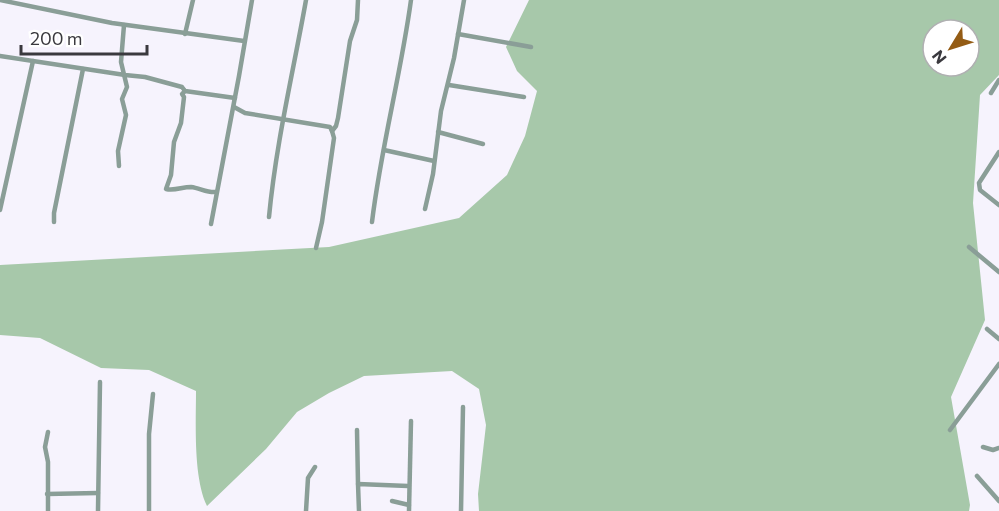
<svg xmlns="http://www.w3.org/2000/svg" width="999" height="511" font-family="Commissioner,sans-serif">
<rect width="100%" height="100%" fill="#f6f3fd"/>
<!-- forest -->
<path fill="#a7c8aa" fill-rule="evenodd" d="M529,0H999V75L980,95L973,203L985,320L951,397L970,505L969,511H479L478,494L486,425L479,389L452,371L364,376L329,393L297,412L266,449L207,506C193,477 196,423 196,391L149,370L101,368L40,338L0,335V265L329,247L459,218L507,175L525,136L537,91L517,71L506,47ZM933,30H969V66H933Z"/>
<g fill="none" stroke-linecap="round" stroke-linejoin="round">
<!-- minor -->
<g stroke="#8a9e97" stroke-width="4.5">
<polyline points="0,0 112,23 244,41"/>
<polyline points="185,34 193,0"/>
<polyline points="458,34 531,47"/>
<polyline points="0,56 125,75 145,77 182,87 185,91 235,98"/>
<polyline points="449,85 524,97"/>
<path d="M185,91L182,94L184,97L181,123L174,142L171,175L166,189C175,191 182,187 191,187C200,188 207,193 216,192"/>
<polyline points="991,93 999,80"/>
<polyline points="234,107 245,113 330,127 332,131 336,126 338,118 350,41 357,20 358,0"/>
<polyline points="438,132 483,144"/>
<polyline points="384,150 434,161"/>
<polyline points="999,152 979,183 980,190 999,205"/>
<polyline points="119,166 118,151 126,115 122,99 127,87 121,62 124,25"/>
<polyline points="425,209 433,174 441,111 454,58 464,0"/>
<polyline points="0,210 33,61"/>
<path d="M269,217C276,143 293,73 306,0"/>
<polyline points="54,222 54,213 83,69"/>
<path d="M372,222C381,147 401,74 411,0"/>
<polyline points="211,224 239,76 252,0"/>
<polyline points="969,247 999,272"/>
<polyline points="316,248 322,222 334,138 332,131"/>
<polyline points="987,329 999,339"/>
<polyline points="357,430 358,484"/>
<polyline points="950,430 999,364"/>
<polyline points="48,432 45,447 48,462 48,511"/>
<polyline points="983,447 993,450 999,448"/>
<polyline points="977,476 999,501"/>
<polyline points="47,494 98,493"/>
<polyline points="392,501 409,505"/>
<polyline points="98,511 100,382"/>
<polyline points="149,511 149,434 153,394"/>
<polyline points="306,511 308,478 315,467"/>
<polyline points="359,511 358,484 408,486"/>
<polyline points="409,511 411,421"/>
<polyline points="461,511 463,407"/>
</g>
</g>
<!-- north arrow -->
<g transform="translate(951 48) rotate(232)"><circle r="28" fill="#ffffff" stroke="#b0b0b2" stroke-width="1.5"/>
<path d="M0-4.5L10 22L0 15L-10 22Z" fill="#945c15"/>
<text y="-9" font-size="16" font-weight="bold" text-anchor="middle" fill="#3a393e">N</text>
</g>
<!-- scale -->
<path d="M21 45v9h126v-9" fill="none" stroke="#3a393e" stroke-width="3"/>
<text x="30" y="45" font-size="18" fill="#3a393e" stroke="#ffffff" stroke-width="4.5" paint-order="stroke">200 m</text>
</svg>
